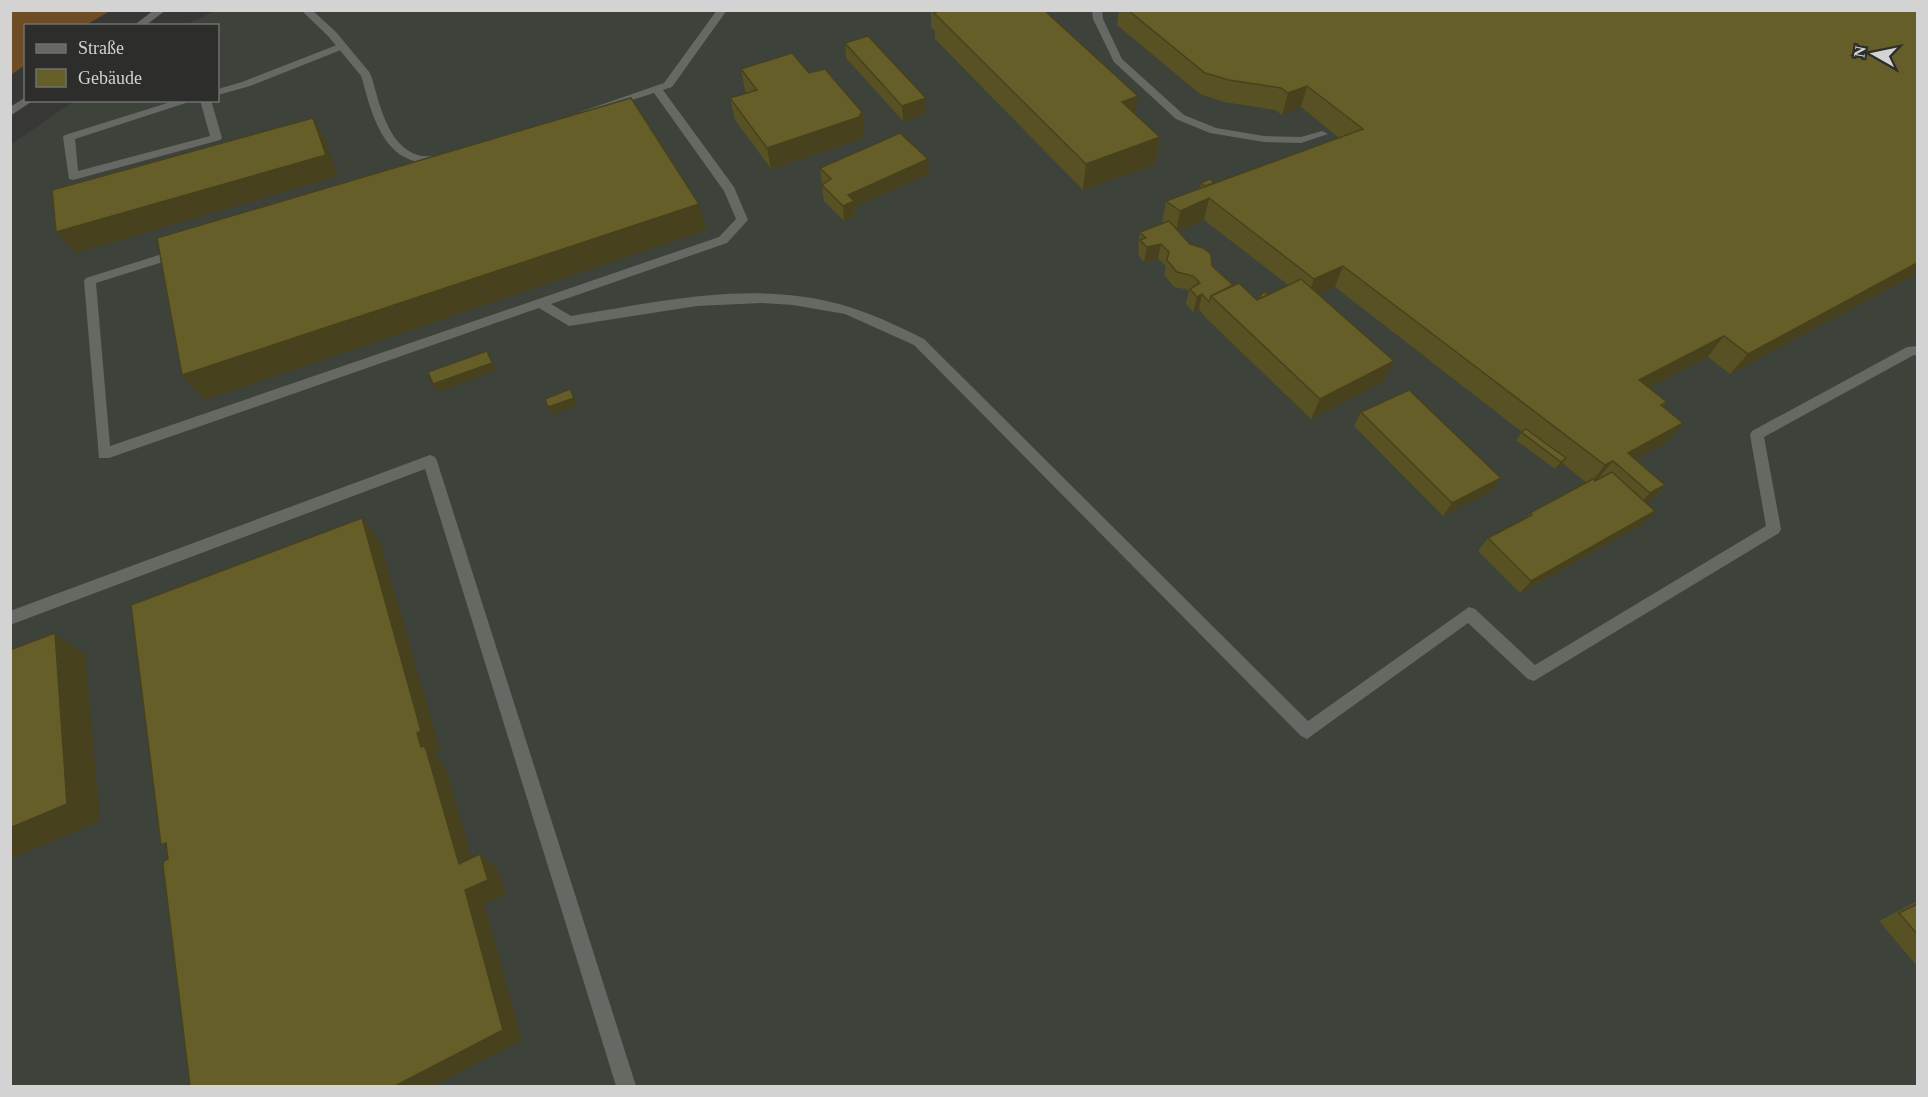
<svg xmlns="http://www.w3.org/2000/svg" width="1928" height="1097" font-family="Georgia,serif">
<rect width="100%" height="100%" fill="#373836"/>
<!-- built -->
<polygon fill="#3d423a" points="214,11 1917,11 1917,1086 11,1086 10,145 74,101 218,100 218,26 186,25"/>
<!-- green -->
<polygon fill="#6e4c25" points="11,10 110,10 110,11 86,25 26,26 25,65 11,75"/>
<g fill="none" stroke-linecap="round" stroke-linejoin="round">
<!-- service -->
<g fill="#666864" fill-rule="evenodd">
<path d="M717,10H727L672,87L663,90L734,187L748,220L727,243L551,304L571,316C658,302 752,280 839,304C869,312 896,325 924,339L1308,721L1469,607L1475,609L1535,665L1766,526L1750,435L1752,431L1907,347L1918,346V356L1914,355L1764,437L1781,529L1779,533L1534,681L1528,679L1468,623L1307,739L1301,736L914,345L845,314L793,305L761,303L697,306L569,326L539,308L109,458H99L84,281L86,278L178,249L184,253L182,256L96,283L110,446L719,237L736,219L724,191L654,93L589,114L585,115L580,112L664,83Z"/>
<polygon points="1092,10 1102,10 1103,19 1122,59 1184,115 1216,128 1264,136 1301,137 1322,131 1328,134 1301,143 1264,142 1210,133 1176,119 1114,62 1093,19"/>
<polygon points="342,43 346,44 346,48 250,86 218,95 218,89 242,82"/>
<path d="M366,72L371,75C379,101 387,146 418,155C427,158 436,154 446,156V160C387,175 373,120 361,75Z"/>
<polygon points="177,100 195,100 75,139 78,171 210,136 200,100 211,100 222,138 220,140 73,180 69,179 63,137 65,135"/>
<polygon points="430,455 435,457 437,461 636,1086 616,1086 425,469 10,625 10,611"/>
</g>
<!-- minor -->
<polygon fill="#666864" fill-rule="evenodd" points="301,10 312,10 336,32 370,73 370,77 362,77 328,36"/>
<!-- secondary -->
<g fill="#666864" fill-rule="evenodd">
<polygon points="154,10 166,10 145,26 133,26"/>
<polygon points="26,97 26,100 32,100 31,102 10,116 10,107"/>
</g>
</g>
<!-- wall -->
<g fill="#585123" fill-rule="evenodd">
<polygon points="931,10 1044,10 1136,115 1160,137 1155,164 1083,190 935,39 935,31 931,27"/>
<path d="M1119,10H1917V273L1730,374L1708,357L1649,387L1667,402L1663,407L1666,443L1635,459L1665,485L1648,504L1643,524L1520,593L1478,551L1488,538L1526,518L1530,513L1587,483L1562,463L1555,469L1516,440L1522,432L1335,287L1318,295L1384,381L1311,419L1205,317L1199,309L1193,312L1186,304L1189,290L1174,287L1164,275L1166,266L1158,259L1144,262L1138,255L1139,248L1138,247L1140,232L1163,223L1162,222L1166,201L1200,188L1201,183H1214L1339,138L1301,107L1282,115L1275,110L1224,102L1200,94L1117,25ZM1204,220L1288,285L1269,294L1259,297L1257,300L1233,285L1190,244L1178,231Z"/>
<polygon points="845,43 926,113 903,121 846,58"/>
<polygon points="741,69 809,73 862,112 864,134 861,139 771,169 735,120 730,98 747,93 745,90"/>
<polygon points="928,159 929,174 854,207 855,216 844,221 824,201 822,185 824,184 822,183 820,168"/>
<polygon points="1361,412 1492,491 1443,516 1354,426"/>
<polygon points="1917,901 1917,966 1879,921"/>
</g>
<!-- shaded-wall -->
<g fill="#47421d">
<polygon points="1307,86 1301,107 1282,115 1288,93"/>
<polygon points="1138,96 1134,123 1122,102"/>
<polygon points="926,98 926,113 903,121 902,106"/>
<polygon points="862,112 864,134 861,139 771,169 767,148"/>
<polygon points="313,118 325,139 338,176 75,253 56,232"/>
<polygon points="1160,137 1155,164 1083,190 1086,164"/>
<polygon points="928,159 929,174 854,207 855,216 844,221 843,206 848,195"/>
<polygon points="1209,198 1204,220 1176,232 1180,211"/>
<polygon points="699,204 706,230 204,400 182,375"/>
<polygon points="1161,244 1158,259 1144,262 1147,247"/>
<polygon points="1917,263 1917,273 1730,374 1748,354"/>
<polygon points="1343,266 1335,287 1307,300 1314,279"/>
<polygon points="1202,294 1199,309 1193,312 1197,297"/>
<polygon points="1724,336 1708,357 1624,400 1639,380"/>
<polygon points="487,351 496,370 438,392 433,384"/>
<polygon points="1394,361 1384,381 1311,419 1320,399"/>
<polygon points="574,398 578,405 552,415 548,407"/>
<polygon points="1683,423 1666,443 1621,467 1628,453"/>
<polygon points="1566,458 1561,465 1555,469 1561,462"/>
<polygon points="1613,461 1597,480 1590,484 1605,465"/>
<polygon points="1501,478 1492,491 1443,516 1452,503"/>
<polygon points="1665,485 1648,504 1633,512 1650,493"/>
<polygon points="1655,511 1643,524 1520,593 1531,581"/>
<polygon points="362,518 380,541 440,750 436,752 438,760 446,768 478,879 459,864 421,747"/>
<polygon points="55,633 85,654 100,821 10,859 10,828"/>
<polygon points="480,854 498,869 506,894 484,904 522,1040 433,1086 395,1086 465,890"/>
</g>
<!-- building -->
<g fill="#665e29" stroke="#47421d" stroke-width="1.5">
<polygon points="940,10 1044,10 1138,96 1122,102 1160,137 1086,164 934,13"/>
<polygon points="1128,10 1917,10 1917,263 1748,354 1724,336 1639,380 1667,402 1661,405 1683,423 1628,453 1665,485 1650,493 1613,461 1605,465 1343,266 1314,279 1209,198 1180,211 1166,201 1363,129 1307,86 1288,93 1281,88 1229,80 1205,73"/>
<polygon points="868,36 926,98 902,106 845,43"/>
<polygon points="792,53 809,73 825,69 862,112 859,117 767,148 730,98 757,90 741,69"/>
<polygon points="631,98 699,204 182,375 157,238"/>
<polygon points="313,118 326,155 56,232 52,190"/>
<polygon points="900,133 928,159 848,195 854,201 843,206 822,185 831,179 820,168"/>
<polygon points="1210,179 1214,183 1205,186 1201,183"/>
<polygon points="1169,221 1190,244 1203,248 1211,254 1212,266 1233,285 1211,296 1209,302 1202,294 1197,297 1190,289 1200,283 1193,276 1177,272 1167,260 1169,252 1161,244 1147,247 1140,240 1146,238 1140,232"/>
<polygon points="1301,279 1394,361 1320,399 1211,296 1239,283 1257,300"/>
<polygon points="1264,292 1269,294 1261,298 1259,297"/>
<polygon points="487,351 492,363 433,384 428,372"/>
<polygon points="570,389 574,398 548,407 545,399"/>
<polygon points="1409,390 1501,478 1452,503 1361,412"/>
<polygon points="1526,429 1566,458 1561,462 1521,432"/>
<polygon points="1612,472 1655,511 1531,581 1488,538 1532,515 1530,513 1593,479 1595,481"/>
<polygon points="362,518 421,731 417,733 421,747 424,746 426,749 459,864 480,854 488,880 465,890 503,1030 395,1086 190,1086 163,865 164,861 168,859 166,843 161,845 131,605"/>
<polygon points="55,633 67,804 10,828 10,650"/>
<polygon points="1917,904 1917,934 1899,913"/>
</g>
<!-- border -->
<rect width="1928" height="1097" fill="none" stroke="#d2d3d2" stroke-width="24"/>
<!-- legend -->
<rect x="24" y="24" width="195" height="78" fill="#2d2e2b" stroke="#6f706e" stroke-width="1.5"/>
<rect x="36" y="44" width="30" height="9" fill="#666864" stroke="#6f706e" stroke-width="1.5"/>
<text x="78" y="54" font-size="18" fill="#d2d3d2">Straße</text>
<rect x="36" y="69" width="30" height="18" fill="#665e29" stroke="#6f706e" stroke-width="1.5"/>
<text x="78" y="84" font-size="18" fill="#d2d3d2">Gebäude</text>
<!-- north arrow -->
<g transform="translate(1874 54) rotate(279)" stroke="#2d2e2b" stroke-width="4.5" paint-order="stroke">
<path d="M0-4.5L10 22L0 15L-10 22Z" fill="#d2d3d2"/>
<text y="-9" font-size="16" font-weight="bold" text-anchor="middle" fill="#d2d3d2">N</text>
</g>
</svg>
